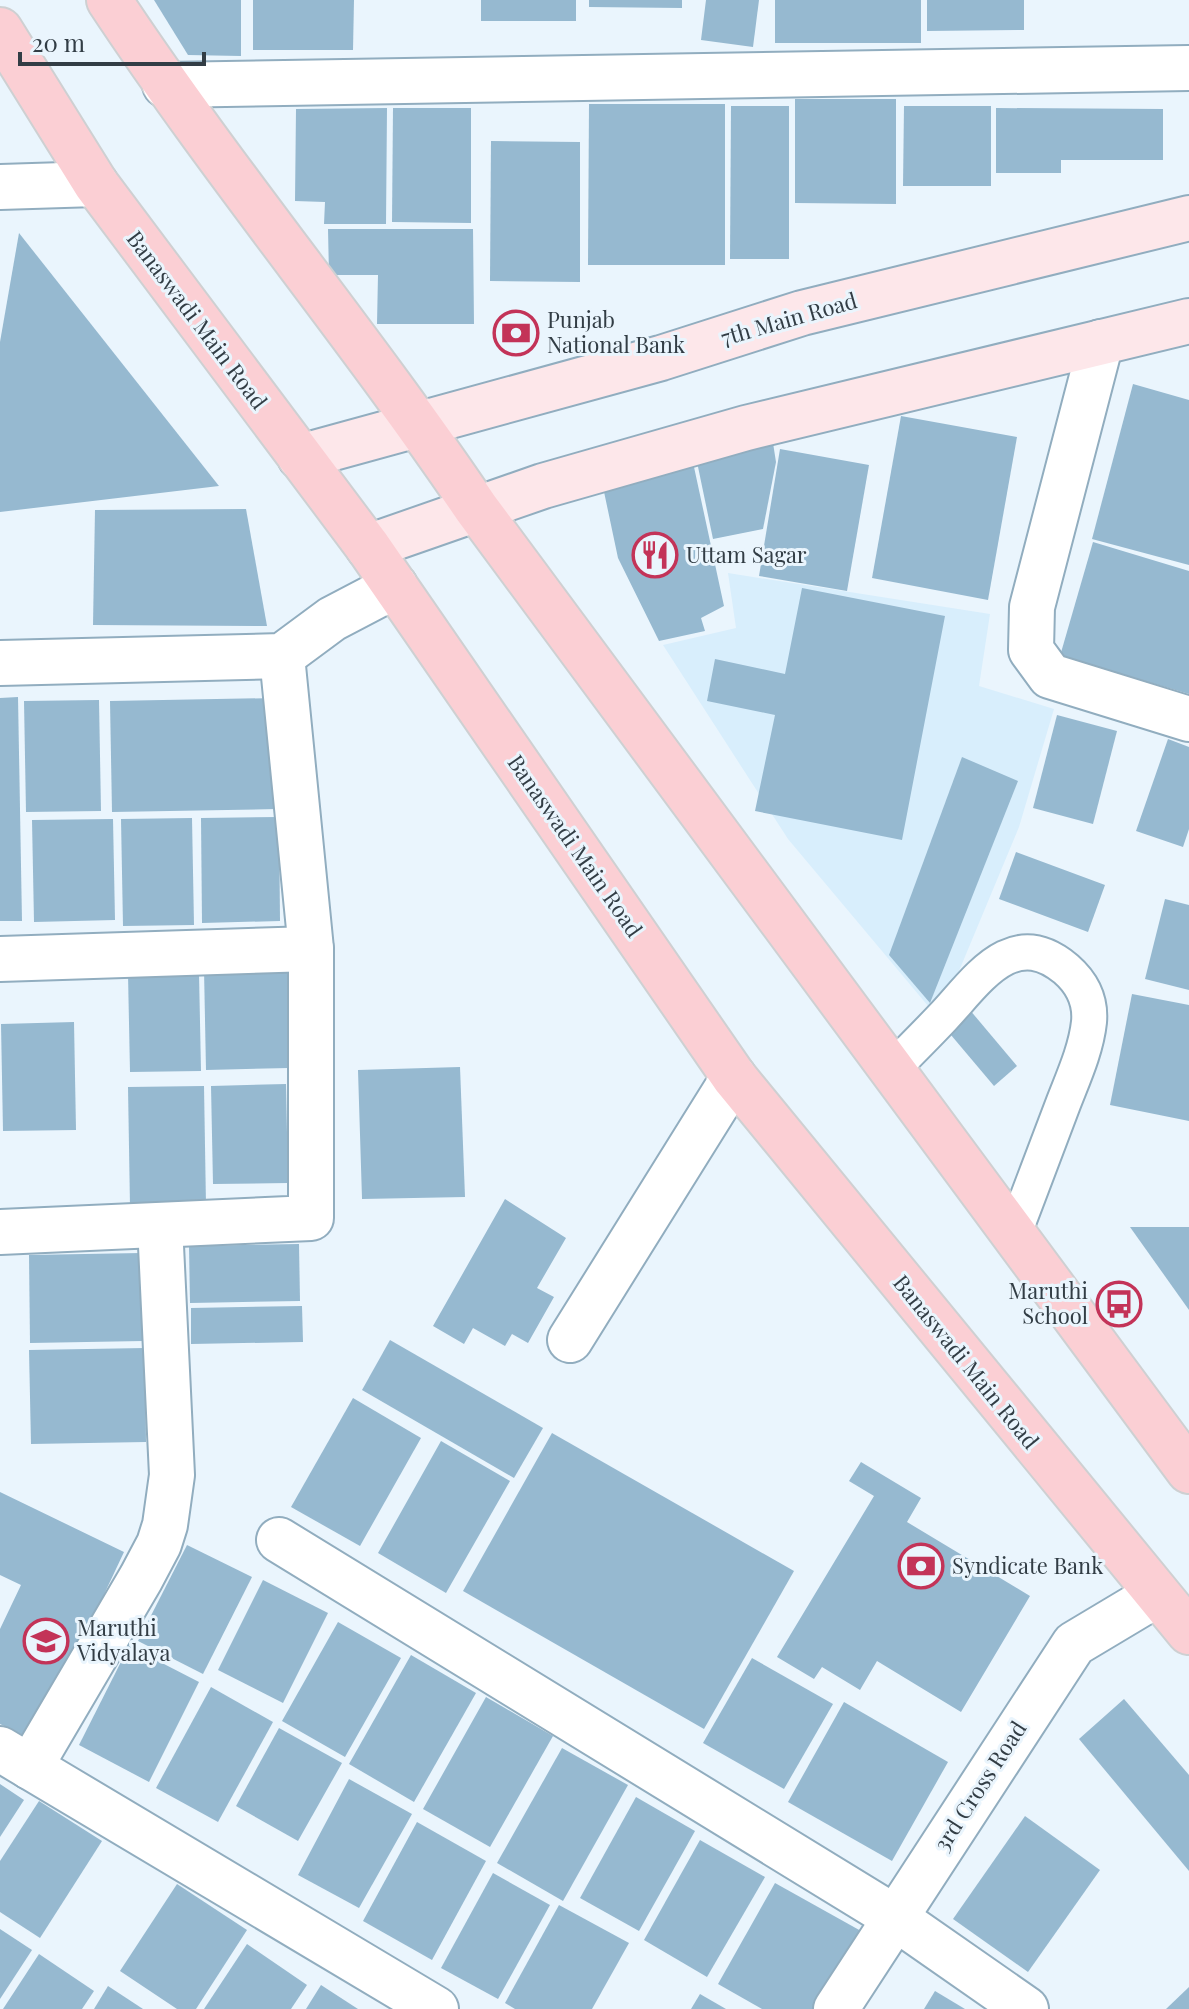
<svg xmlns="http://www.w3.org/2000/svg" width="1189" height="2009" font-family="'Playfair Display',serif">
<rect width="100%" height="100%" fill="#eaf5fd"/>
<!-- built -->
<polygon fill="#d8eefc" points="728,573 990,614 979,686 1054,709 1019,827 939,1019 788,839 663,645 736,628"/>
<!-- building -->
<g fill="#96b9d0">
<polygon points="154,0 241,0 241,56 188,55"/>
<polygon points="253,0 354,0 353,50 253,50"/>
<rect x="481" y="0" width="95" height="21"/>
<polygon points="589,0 682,0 682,8 589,7"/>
<polygon points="706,0 759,0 753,47 701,40"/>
<rect x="775" y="0" width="146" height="43"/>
<polygon points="927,0 1024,0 1024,30 927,31"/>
<polygon points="795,99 896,99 896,204 795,203"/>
<polygon points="589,104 725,104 725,265 588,265"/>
<polygon points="731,106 789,106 789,259 730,259"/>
<polygon points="904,106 991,106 991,186 903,186"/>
<polygon points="387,108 386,224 324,224 325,202 295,201 296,109"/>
<polygon points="393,108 471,108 471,223 392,222"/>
<polygon points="996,108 1163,109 1163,160 1061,160 1061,173 996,173"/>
<polygon points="491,141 580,142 580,282 490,281"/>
<polygon points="328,229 473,229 474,324 377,324 378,275 329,275"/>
<polygon points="19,233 219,486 0,512 0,342"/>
<polygon points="1133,384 1189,400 1189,565 1092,539"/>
<polygon points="901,416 1017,437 988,600 872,578"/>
<polygon points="773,443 776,462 763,529 713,539 697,462"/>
<polygon points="780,449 869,465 847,591 759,576"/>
<polygon points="694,467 724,606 701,618 705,631 659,641 618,558 603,487"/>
<polygon points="246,509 267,626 93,625 95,510"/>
<polygon points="1093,542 1189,571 1189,694 1060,656"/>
<polygon points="802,588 945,616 902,840 755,811 775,715 707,701 715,659 785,674"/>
<polygon points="18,697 22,921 0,921 0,698"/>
<polygon points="275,698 277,809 112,812 110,701"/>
<polygon points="99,700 101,811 26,812 24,701"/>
<polygon points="1057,715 1117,731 1093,824 1033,808"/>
<polygon points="1168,739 1189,747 1189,829 1183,847 1136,831"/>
<polygon points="962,757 1018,781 930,1003 889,955"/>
<polygon points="279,817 280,921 202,923 201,818"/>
<polygon points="192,818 194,925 123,926 121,819"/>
<polygon points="113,819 115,920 34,922 32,820"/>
<polygon points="1016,852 1105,885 1088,932 999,899"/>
<polygon points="1165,899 1189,905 1189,990 1145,979"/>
<polygon points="287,968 289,1068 206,1070 204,969"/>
<polygon points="199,973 201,1071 130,1072 128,974"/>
<polygon points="1132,994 1189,1005 1189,1121 1110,1105"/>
<polygon points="964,1003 1017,1066 994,1086 940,1022"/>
<polygon points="74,1022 76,1130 3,1131 1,1024"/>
<polygon points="460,1067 465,1197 362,1199 358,1070"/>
<polygon points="286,1084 288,1183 213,1184 211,1086"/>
<polygon points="204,1086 206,1206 130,1207 128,1087"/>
<polygon points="505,1199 566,1238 537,1288 554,1297 528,1343 512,1334 505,1346 473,1328 464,1344 433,1326"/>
<polygon points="1130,1227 1189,1227 1189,1310"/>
<polygon points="299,1244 300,1301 190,1303 189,1246"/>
<polygon points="141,1253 143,1341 30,1343 29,1255"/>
<polygon points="302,1306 303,1342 191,1344 191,1308"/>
<polygon points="390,1340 543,1428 514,1478 362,1390"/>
<polygon points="145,1348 146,1442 31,1444 29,1350"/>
<polygon points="353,1398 421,1438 360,1546 291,1507"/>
<polygon points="552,1433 794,1571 704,1729 463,1591"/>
<polygon points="441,1441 510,1481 446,1593 378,1553"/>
<polygon points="861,1462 921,1498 907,1522 1030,1596 961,1712 877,1661 860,1690 822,1667 814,1679 777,1657 874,1496 849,1481"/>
<polygon points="0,1492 124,1552 35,1741 0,1724 0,1629 21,1585 0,1575"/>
<polygon points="187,1545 252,1577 203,1674 138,1641"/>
<polygon points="263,1580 328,1613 283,1703 218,1670"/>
<polygon points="338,1622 401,1658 345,1757 282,1721"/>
<polygon points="129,1646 199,1682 149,1782 79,1745"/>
<polygon points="411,1655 476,1693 414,1802 349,1764"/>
<polygon points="752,1658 833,1704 784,1789 703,1743"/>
<polygon points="211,1687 273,1722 218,1822 156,1788"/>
<polygon points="486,1697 553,1736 490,1847 423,1809"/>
<polygon points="1124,1699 1189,1775 1189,1871 1079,1739"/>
<polygon points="844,1702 948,1762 892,1861 788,1802"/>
<polygon points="279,1728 342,1763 298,1841 236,1806"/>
<polygon points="562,1748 628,1785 563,1901 497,1863"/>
<polygon points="349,1779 412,1814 359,1908 298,1875"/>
<polygon points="0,1784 24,1800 0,1837"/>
<polygon points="636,1797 695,1831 639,1931 580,1898"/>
<polygon points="39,1801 102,1841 40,1938 0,1912 0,1861"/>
<polygon points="1025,1816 1100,1870 1028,1972 953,1919"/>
<polygon points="417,1822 486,1861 432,1960 363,1921"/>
<polygon points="700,1840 765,1877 707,1977 644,1940"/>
<polygon points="493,1873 550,1905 498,1999 441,1968"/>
<polygon points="775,1883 861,1931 817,2009 762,2009 718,1984"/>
<polygon points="177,1884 247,1930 196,2009 177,2009 120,1971"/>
<polygon points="559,1905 629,1943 592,2009 515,2009 505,2003"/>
<polygon points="0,1929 32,1950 0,1999"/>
<polygon points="247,1944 307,1985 291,2009 204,2009"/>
<polygon points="39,1954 94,1991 82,2009 3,2009"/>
<polygon points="321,1985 358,2009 306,2009"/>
<polygon points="108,1986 143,2009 94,2009"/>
<polygon points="1189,1987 1189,2009 1166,2009"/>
<polygon points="935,1991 965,2009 924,2009"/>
<polygon points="700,1994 726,2009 691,2009"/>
</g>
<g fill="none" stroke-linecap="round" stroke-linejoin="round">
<!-- service casing -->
<g stroke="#91adbf" stroke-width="38">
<path id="service" d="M891,1070C909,1052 926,1035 943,1017C977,981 1012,924 1066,969C1082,983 1091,1000 1089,1022C1086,1050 1073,1078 1063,1104C1046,1148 1030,1192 1013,1236"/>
</g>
<!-- minor casing -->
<g stroke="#91adbf" stroke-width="48">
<g id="minor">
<polyline points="165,85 1189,68"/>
<polyline points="1101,342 1032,607 1031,650 1050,676 1189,719"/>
<polyline points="0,663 282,656 332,619 395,586"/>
<polyline points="0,959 311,949"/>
<polyline points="0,1232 311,1218 311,949 282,656"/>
<polyline points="570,1340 734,1077"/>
<polyline points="279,1540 894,1917 1026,2009"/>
<polyline points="0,1749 436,2009"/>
<polyline points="30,1767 141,1578 159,1544 165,1525 172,1475 160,1225"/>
</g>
</g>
<!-- tertiary casing -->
<g stroke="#91adbf" stroke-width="48">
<g id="tertiary">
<polyline points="0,187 96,184"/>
<polyline points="836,2009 1074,1644 1156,1595"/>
</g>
</g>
<!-- secondary casing -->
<g stroke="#91adbf" stroke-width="48">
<g id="secondary">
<polyline points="300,457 661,358 802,313 1189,218"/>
<polyline points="368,547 543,486 746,428 1189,321"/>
</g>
</g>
<!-- primary casing -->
<g stroke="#ced0d2" stroke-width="48">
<g id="primary">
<path d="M109,0C224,174 359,335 476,508L1189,1471"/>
<polyline points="0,30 96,184 368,547 734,1077 1189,1632"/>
</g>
</g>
<!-- service -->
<use href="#service" stroke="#fff" stroke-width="34"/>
<!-- minor -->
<use href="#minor" stroke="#fff" stroke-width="44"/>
<!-- tertiary -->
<use href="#tertiary" stroke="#fff" stroke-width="44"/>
<!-- secondary -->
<use href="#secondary" stroke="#fde7ea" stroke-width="44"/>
<!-- primary -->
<use href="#primary" stroke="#fbcfd4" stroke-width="44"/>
</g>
<!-- icons -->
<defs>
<g id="bank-ring" transform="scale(2.3)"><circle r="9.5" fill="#eaf5fd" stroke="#c33358" stroke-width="1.5"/><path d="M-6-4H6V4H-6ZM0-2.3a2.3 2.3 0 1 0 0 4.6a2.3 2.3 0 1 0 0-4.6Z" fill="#c33358"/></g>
<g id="restaurant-ring" transform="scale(2.3)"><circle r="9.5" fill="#eaf5fd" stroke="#c33358" stroke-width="1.5"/><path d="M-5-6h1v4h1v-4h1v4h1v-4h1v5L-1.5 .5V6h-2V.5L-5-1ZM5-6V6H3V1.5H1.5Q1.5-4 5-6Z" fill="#c33358"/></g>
<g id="bus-ring" transform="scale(2.3)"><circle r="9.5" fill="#eaf5fd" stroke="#c33358" stroke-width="1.5"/><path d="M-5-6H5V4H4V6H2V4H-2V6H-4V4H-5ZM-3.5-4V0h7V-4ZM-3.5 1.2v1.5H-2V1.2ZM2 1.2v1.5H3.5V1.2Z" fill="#c33358"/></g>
<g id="school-ring" transform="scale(2.3)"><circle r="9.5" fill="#eaf5fd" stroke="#c33358" stroke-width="1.5"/><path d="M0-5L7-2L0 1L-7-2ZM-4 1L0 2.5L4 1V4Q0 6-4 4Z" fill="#c33358"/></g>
</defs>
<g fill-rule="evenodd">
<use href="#bank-ring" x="516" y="333"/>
<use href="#restaurant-ring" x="655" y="555"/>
<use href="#bus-ring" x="1119" y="1304"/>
<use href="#bank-ring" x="921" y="1566"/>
<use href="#school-ring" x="46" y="1641"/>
</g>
<g text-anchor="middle" stroke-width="6" stroke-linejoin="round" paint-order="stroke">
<!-- street labels -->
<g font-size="22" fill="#323d45" stroke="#eaf5fd">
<text transform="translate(789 319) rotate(-16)" y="8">7th Main Road</text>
<text transform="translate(197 320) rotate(53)" y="8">Banaswadi Main Road</text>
<text transform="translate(575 846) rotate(55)" y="8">Banaswadi Main Road</text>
<text transform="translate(966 1362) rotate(51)" y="8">Banaswadi Main Road</text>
<text transform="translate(980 1786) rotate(-57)" y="8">3rd Cross Road</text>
</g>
<!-- poi labels -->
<g font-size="22" fill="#323d45" stroke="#eaf5fd" text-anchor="start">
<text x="547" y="328">Punjab<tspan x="547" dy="25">National Bank</tspan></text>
<text x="686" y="563">Uttam Sagar</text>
<text x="1088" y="1299" text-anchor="end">Maruthi<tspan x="1088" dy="25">School</tspan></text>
<text x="952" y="1574">Syndicate Bank</text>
<text x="77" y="1636">Maruthi<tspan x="77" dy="25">Vidyalaya</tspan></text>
</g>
</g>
<!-- scale -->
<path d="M20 52v12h184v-12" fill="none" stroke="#323d45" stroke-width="4"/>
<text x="32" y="52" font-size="24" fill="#323d45" stroke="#eaf5fd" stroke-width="6" paint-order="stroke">20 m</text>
</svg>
